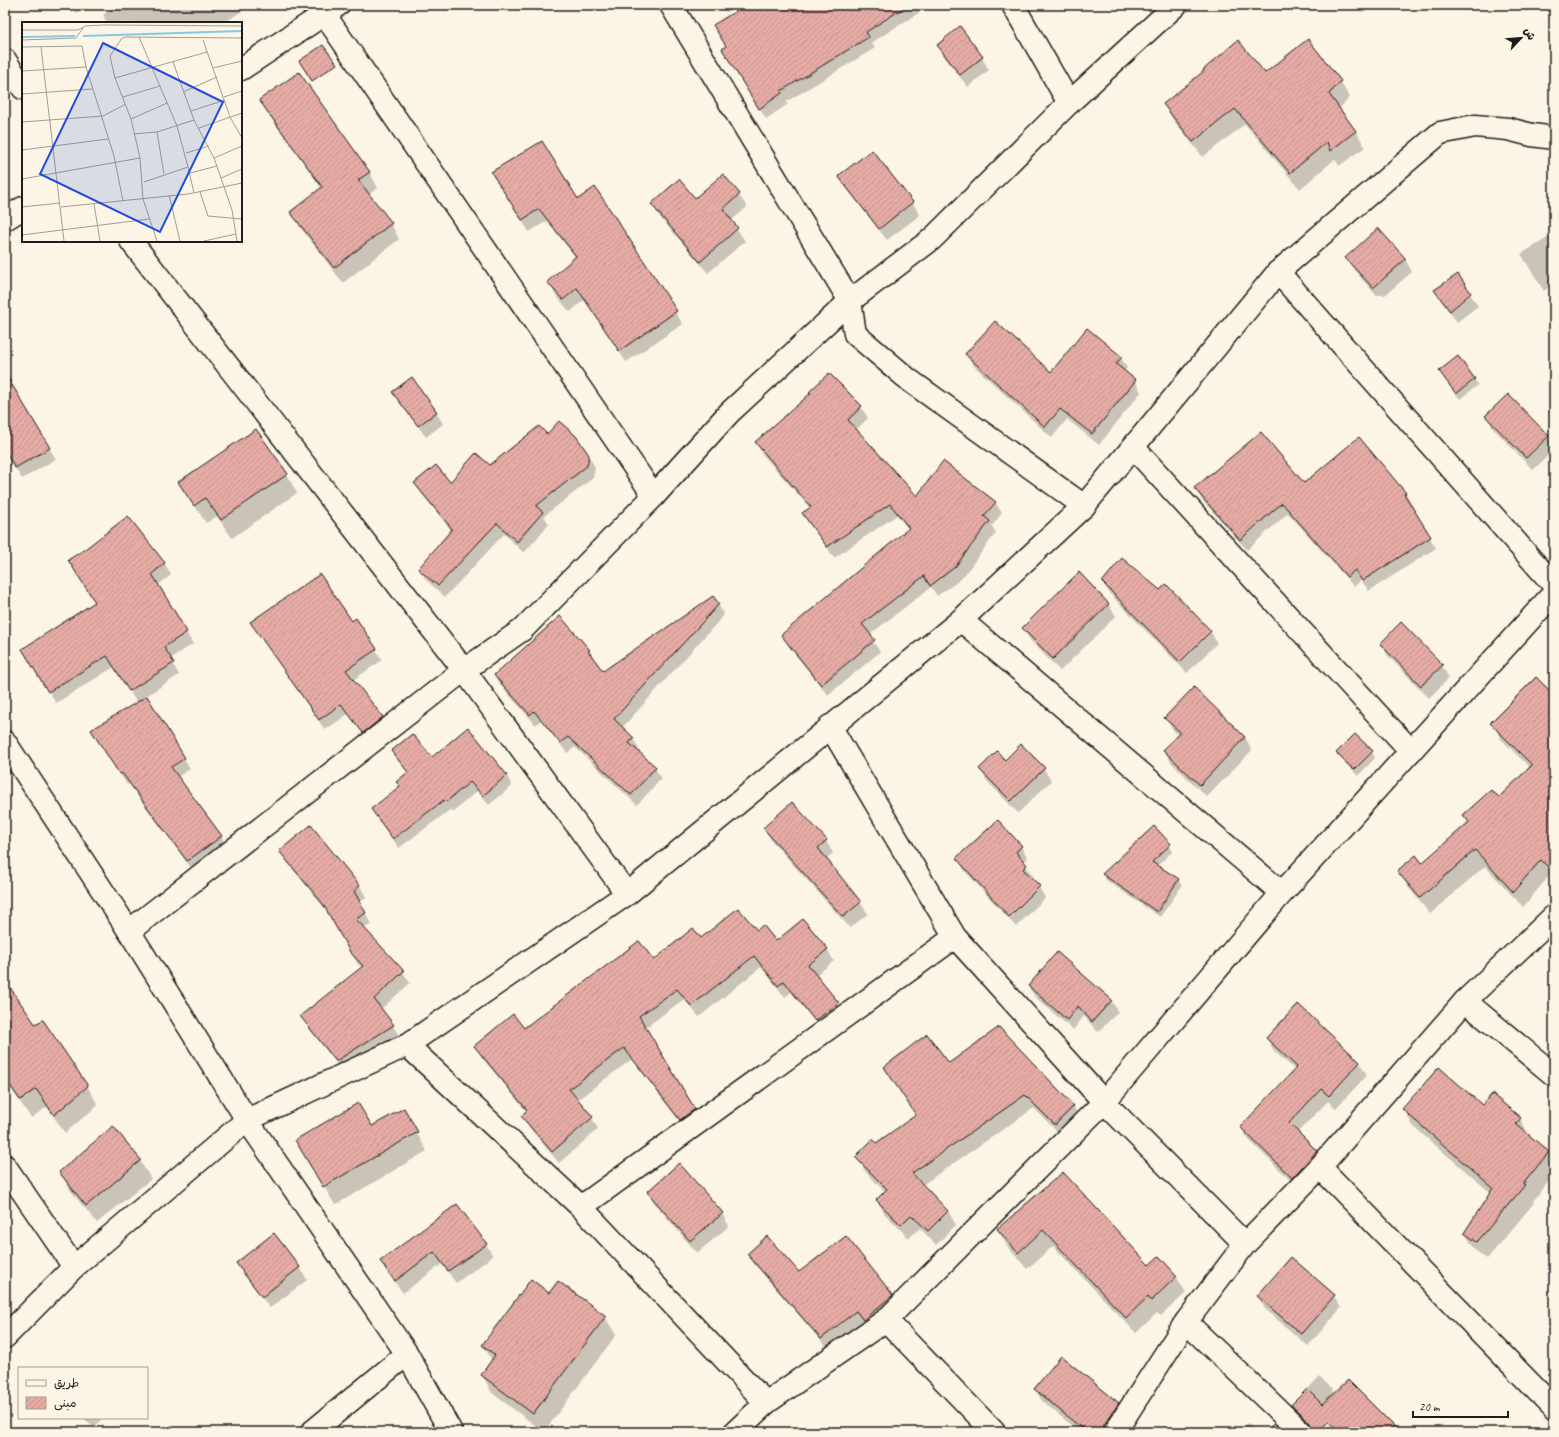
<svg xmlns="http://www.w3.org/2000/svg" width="1559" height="1437" font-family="Caveat,'Playpen Sans Arabic',sans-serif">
<defs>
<pattern id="building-hatch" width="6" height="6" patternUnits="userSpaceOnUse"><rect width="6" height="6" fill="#e6aba5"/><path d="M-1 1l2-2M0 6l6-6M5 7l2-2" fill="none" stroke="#c5938d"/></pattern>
</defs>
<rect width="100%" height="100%" fill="#fcf5e5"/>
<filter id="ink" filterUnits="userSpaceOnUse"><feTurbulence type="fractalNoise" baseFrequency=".025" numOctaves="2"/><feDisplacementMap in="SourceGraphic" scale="8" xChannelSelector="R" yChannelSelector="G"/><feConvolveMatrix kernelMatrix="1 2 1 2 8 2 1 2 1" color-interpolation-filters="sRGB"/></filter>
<g filter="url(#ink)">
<!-- shadow -->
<g fill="#0003">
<polygon points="71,5 87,5 76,13"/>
<polygon points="118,5 251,5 224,23 107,23 103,15"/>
<polygon points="748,5 931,5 871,43 875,48 786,102 788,104 766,119 729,59 727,47"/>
<polygon points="1092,5 1099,5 1093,8"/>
<polygon points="960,28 982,58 989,70 968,87 945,58 938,45"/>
<polygon points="1308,40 1340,82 1350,97 1339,109 1356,131 1365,147 1339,166 1335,159 1300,189 1245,124 1203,157 1173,120 1164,104 1265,74"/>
<polygon points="298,73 370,173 378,188 368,195 391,224 399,239 343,283 300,227 292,212 322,188 269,115 260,100"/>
<polygon points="872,151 912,202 920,215 887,240 847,189 840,176"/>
<polygon points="723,175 739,195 747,207 731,221 745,241 708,273 659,216 652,204 695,199"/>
<polygon points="500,184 578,200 594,188 683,324 626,362 585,299 570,312 555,294 548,282 576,258 547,221 529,232"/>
<polygon points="1554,234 1554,282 1544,291 1521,254"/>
<polygon points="1347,258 1405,259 1412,272 1385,295 1376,295 1354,270"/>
<polygon points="1458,275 1478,306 1457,322 1442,302 1435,290"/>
<polygon points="966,354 1051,374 1121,358 1127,368 1124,372 1135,381 1141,392 1099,445 1067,419 1052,438 973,365"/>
<polygon points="1440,372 1474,379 1478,385 1460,399"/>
<polygon points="394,392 436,412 443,424 426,437 401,404"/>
<polygon points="1508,395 1548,437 1554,447 1554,450 1533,470 1494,429 1486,416"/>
<polygon points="5,399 49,448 56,459 22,479 8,456 5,458"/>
<polygon points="861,407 868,418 856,430 917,497 995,502 1002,513 992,526 996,533 961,579 937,596 931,587 869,635 880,652 828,695 789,647 782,635 909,530 897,515 834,558 804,513 810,508 762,454 756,442"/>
<polygon points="547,436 588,455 595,467 593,478 544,516 549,524 524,553 504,534 445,597 426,580 420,569 452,531 422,494 415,483 450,484 490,467"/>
<polygon points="287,475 297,493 232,538 217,516 206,523 180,483"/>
<polygon points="1304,485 1406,493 1412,504 1410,505 1436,548 1369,591 1361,580 1354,587 1288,513 1247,550 1201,499 1195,488"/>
<polygon points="128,517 165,564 171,575 158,585 193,644 170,659 179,675 146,696 190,769 177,777 221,836 227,847 194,872 129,784 127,785 99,741 137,703 114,667 56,703 30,660 96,603 76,571 85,550"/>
<polygon points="1103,582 1160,591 1166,586 1211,632 1217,643 1187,673 1110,594"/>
<polygon points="718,604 724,615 622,728 633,738 639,749 637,751 655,768 661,779 637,805 575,747 567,753 541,720 536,725 501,686 495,675 589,650 603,672"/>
<polygon points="1108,604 1116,616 1060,671 1031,641 1023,629"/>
<polygon points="351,622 376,650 382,660 353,680 382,718 388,728 370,742 348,714 325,730 251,623"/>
<polygon points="1381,644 1442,666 1449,678 1429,698 1388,656"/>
<polygon points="1194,689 1245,737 1252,750 1207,797 1171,762 1164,750 1178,735 1173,730 1166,718"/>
<polygon points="1554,696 1554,879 1550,875 1523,907 1485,866 1430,914 1408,887 1398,871 1422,864 1469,823 1464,815 1499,799 1530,768 1501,739 1492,723"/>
<polygon points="467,728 507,776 512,786 489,805 477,791 453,812 451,809 399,848 378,819 372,810 400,787 397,782 408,773 392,751 431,758"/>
<polygon points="1372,752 1375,758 1358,776 1341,759 1337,753"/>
<polygon points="1005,761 1044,769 1051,781 1018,813 987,781 980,769"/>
<polygon points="998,821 1021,847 1028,858 1023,862 1033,876 1031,878 1039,887 1045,898 1016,927 964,870 958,859"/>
<polygon points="1154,827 1173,851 1157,866 1178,880 1182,886 1160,917 1106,880 1103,874"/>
<polygon points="764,828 826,841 833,853 826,859 860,902 868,914 850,928 771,840"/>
<polygon points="280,851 360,886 366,897 359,903 372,924 363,929 403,972 410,983 380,1010 393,1026 400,1037 343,1072 308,1027 302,1016 362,968 357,963 330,915 287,862"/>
<polygon points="756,931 776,943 827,950 834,961 815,976 838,1003 845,1015 823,1032 791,992 785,997 761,967 699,1017 684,999 645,1028 701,1121 687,1131 632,1059 577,1100 592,1118 598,1129 559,1163 529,1127 522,1116 527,1112 482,1058 476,1046 523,1029 654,962 701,940"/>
<polygon points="1057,954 1112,1001 1118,1012 1098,1032 1084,1016 1073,1030 1035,997 1029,987"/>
<polygon points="5,995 35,1026 87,1086 98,1105 65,1133 47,1107 31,1118 5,1079"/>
<polygon points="1298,1006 1360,1063 1367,1075 1336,1108 1328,1101 1297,1133 1316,1152 1323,1164 1299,1189 1248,1139 1241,1127 1295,1070 1274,1051 1267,1039"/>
<polygon points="948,1064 1073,1106 1081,1120 1063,1138 1034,1108 922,1185 948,1211 956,1225 936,1245 920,1228 909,1238 885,1214 877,1200 885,1192 865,1171 857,1157 917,1116 885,1068"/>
<polygon points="1482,1106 1520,1119 1530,1136 1549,1153 1554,1162 1554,1175 1533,1201 1534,1203 1487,1259 1475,1250 1465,1233 1491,1193 1413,1126 1404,1109"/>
<polygon points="403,1110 427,1151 335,1205 297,1140 372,1128"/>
<polygon points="140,1161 151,1179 97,1223 71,1191 60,1172"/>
<polygon points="1063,1173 1149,1266 1176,1276 1186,1293 1161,1316 1157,1313 1136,1333 1053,1246 1027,1269 1007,1246 998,1229"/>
<polygon points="648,1192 722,1214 729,1226 697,1253 655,1204"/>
<polygon points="457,1206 486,1244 493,1256 456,1283 442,1264 403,1293 388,1273 381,1261"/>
<polygon points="274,1235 300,1268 307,1280 270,1308 244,1275 237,1263"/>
<polygon points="846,1237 892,1296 899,1307 870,1331 863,1322 829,1350 755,1265 748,1254 799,1273"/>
<polygon points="549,1294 605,1317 616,1335 544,1432 492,1393 482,1375 492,1361 483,1345"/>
<polygon points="1258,1296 1334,1296 1341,1308 1308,1346 1265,1309"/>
<polygon points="1319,1377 1332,1388 1335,1393 1398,1432 1337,1432 1324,1419 1321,1413 1311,1426 1296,1411 1292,1406"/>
<polygon points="1035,1389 1118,1403 1125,1415 1114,1432 1080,1432 1042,1401"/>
<polygon points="83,1418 102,1418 95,1427"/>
<polygon points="1247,1423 1258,1432 1239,1432"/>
</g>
<!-- building -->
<g fill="url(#building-hatch)" stroke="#1c1c1c">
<polygon points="746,5 908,5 866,32 869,37 781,91 782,93 759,109 722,49 726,46 713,25"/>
<polygon points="960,26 983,57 960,75 937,45"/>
<polygon points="1308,39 1341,81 1329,94 1356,131 1330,151 1327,142 1290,173 1235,109 1193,142 1163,104 1204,71 1203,70 1238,40 1265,73"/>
<polygon points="323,45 337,64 312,81 299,61"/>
<polygon points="299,72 370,172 358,180 392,223 334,268 290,212 322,187 259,100"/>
<polygon points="542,141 578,199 595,187 677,311 619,351 577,288 563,300 547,282 576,256 539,209 522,220 491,172"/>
<polygon points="872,150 913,202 879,229 838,176"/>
<polygon points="723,174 740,194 723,209 738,228 700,262 651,204 679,179 695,198"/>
<polygon points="1378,228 1406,259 1373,288 1345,258"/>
<polygon points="1458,274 1471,293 1450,311 1434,290"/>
<polygon points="995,321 1051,372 1087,328 1122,357 1116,364 1136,380 1092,434 1060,409 1045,427 965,354"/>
<polygon points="1458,356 1475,379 1456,394 1439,371"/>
<polygon points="5,373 50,448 15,468 5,451"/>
<polygon points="829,373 862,406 848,420 917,496 943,461 996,502 984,516 990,521 955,567 930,586 924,576 862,624 875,640 821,685 781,635 909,528 890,504 827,547 802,513 811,507 755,442 811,393 809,392"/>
<polygon points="412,377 437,412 418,426 392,392"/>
<polygon points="1508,394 1549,436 1526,458 1485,416"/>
<polygon points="559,421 576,436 589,455 587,466 536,506 543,512 517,542 497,523 438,586 418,569 452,529 414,483 436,465 450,482 476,453 490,465 539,426 547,434"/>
<polygon points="256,429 288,474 221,520 205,498 194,506 178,482"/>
<polygon points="1261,432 1304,483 1359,437 1406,493 1404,494 1431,537 1362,581 1355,570 1347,577 1282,503 1240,540 1194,488"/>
<polygon points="128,516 165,563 152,574 187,632 164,647 174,663 129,691 107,656 48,692 22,649 95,602 68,560 85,549"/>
<polygon points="1122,558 1160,590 1166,584 1211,631 1180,662 1102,582"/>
<polygon points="1079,572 1109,604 1053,659 1022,628"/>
<polygon points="320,574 352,621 356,618 377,649 346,670 383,717 363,733 341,704 319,720 250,622"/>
<polygon points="713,596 719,604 614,719 634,738 629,743 656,767 631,795 568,737 560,743 534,711 530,715 494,675 560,616 590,650 588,651 603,671"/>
<polygon points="1401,622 1443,665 1421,686 1380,644"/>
<polygon points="1536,677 1554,695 1554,873 1541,860 1513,892 1475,850 1420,898 1397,871 1416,855 1422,863 1469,822 1463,815 1491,790 1499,797 1532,765 1490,723"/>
<polygon points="1194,687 1245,737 1200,785 1163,750 1180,732 1164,718"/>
<polygon points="147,696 185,758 171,767 222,836 187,861 122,773 120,775 91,730"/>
<polygon points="468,727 507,775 483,796 470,782 446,802 444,800 393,839 371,809 400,786 396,782 408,772 391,751 412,734 432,757"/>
<polygon points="1355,734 1373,751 1354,770 1336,753"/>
<polygon points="1021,744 1045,768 1011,801 979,769 997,751 1005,760"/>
<polygon points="792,802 827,840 818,848 861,902 843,917 763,828"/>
<polygon points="998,820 1022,846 1016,852 1027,865 1023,869 1040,886 1009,917 956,858"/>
<polygon points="311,825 360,886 354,891 366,913 356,919 404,971 374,999 394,1025 336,1061 300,1016 363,966 350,952 323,904 279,851"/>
<polygon points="1154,826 1171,844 1152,862 1179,879 1157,912 1102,874"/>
<polygon points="738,908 757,930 763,925 776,941 803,919 828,949 808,965 839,1003 815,1021 784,981 778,986 754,956 691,1006 677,989 639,1016 695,1109 680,1120 624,1048 569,1089 593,1117 552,1152 521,1116 527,1110 474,1046 513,1014 524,1028 639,941 654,960 693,928 701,938"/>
<polygon points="1057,952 1112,1000 1092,1022 1078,1006 1067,1020 1028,986"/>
<polygon points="5,980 35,1024 43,1020 88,1086 54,1115 36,1089 20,1100 5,1078"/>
<polygon points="1298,1004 1360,1062 1329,1096 1321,1089 1289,1123 1317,1151 1292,1178 1240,1127 1297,1067 1266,1038"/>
<polygon points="999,1027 1074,1106 1055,1125 1025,1095 912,1173 948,1211 928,1231 911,1215 901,1225 876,1200 887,1189 855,1157 873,1139 876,1143 916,1115 884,1067 927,1034 949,1063"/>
<polygon points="1439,1067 1482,1105 1492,1094 1521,1118 1516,1124 1549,1152 1523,1184 1525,1185 1477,1242 1464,1233 1493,1188 1402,1109"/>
<polygon points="358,1103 372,1126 404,1108 418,1132 323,1187 295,1140"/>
<polygon points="113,1126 141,1160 86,1206 59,1172"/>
<polygon points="679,1163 723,1213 690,1241 647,1192"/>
<polygon points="1063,1172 1149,1265 1159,1256 1177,1276 1151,1301 1148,1297 1126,1318 1043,1230 1018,1253 997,1229"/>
<polygon points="457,1204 487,1244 448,1271 434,1252 395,1281 380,1261"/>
<polygon points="274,1233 300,1267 262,1297 236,1263"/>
<polygon points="767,1236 799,1272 846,1236 893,1295 863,1320 856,1311 821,1339 747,1254"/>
<polygon points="1291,1257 1335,1295 1301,1334 1257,1296"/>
<polygon points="531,1279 549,1293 558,1281 606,1316 533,1414 481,1375 495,1355 482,1345"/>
<polygon points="1061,1356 1119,1403 1099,1432 1086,1432 1034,1389"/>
<polygon points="1348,1380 1400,1432 1340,1432 1329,1421 1318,1432 1313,1432 1310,1423 1291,1405 1307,1389 1322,1404"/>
<polygon points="1274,1423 1283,1432 1266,1432"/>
</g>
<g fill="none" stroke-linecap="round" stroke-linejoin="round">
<!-- minor casing -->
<g stroke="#1c1c1c" stroke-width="25">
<g id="minor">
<polyline points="318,5 654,496"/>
<polyline points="671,5 850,301 855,334 909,380 1084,506"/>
<polyline points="1013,5 1069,103"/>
<polyline points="5,60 23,88"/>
<polyline points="241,69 338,5"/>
<polyline points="5,219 23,208"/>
<polyline points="131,241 464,670 627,894"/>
<polyline points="1278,272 1554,585"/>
<polyline points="1133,447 1411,751"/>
<polyline points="961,620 1282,893"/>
<polyline points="830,726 955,937 1104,1102 1245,1244"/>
<polyline points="5,742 129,931 247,1120 407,1354 451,1432"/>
<polyline points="129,931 464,670 522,630 654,496 729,413 850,301 932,239 1069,103 1176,5"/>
<polyline points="1465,1001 1554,1075"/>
<polyline points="407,1045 581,1207 766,1403 735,1432"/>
<polyline points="5,1166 74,1267"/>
<polyline points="1320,1167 1554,1408"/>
<polyline points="581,1207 955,937"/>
<polyline points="886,1320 994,1432"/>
<polyline points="1186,1322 1301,1432"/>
<polyline points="5,1337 74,1267 247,1120 407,1045 627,894 961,620 1084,506 1133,447 1278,272 1440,133 1475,126 1508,129 1532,135 1554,138"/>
<polyline points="766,1403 886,1320 1104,1102 1282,893 1554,593"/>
<polyline points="312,1432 407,1354"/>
<polyline points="1115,1432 1186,1322 1245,1244 1320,1167 1465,1001 1554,916"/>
</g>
</g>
<!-- minor -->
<use href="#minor" stroke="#fcf5e5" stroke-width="22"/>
</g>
</g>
<!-- overview -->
<g transform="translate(22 22)">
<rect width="220" height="220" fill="#fcf5e5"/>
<path fill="none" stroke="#86c9e7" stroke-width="2" d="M61,14L220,9M0,15L53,14"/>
<path fill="none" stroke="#a29e95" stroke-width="1" d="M0,8H56L63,4L81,3L220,4M117,15L155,104L166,145M0,18L54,16L61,6M181,18L208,95L220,116M0,25L60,24L64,45L92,134L101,179M19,25L42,219M151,40L172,98L192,136L210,188L215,219M191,46L220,39M0,49L64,45M93,56L185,30M161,70L195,55M0,72L70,67M101,75L138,64M202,75L220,69M169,89L203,78M109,97L145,81M0,100L81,94L104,82M177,106L220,91M135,110L142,152M112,112L135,110L172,98M0,128L86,117M164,131L187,124M192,136L220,124M168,151L195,144M199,156L220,147M0,157L118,136M122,160L166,145L172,171M178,170L186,194L220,197M147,173L158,219M72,182L78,219M0,185L38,181M39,185L166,172L220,161M0,213L127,197M135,219L121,177L118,136L109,97L93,56L88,34L100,16L104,15L220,16M182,219L214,212"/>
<path fill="#1d4ed8" fill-opacity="0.15" stroke="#1d4ed8" stroke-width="2" d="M81,21L201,80L138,210L18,152Z"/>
<rect width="220" height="220" fill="none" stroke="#1c1c1c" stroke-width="2"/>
</g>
<!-- margin -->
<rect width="1559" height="1437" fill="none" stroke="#fcf5e5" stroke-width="20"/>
<rect x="10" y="10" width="1539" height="1417" fill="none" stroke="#1c1c1c" stroke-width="1.5" filter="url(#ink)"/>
<!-- legend -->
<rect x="18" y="1367" width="130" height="52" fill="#fcf5e5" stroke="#a29e95"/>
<rect x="26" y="1380" width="20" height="6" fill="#fcf5e5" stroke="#a29e95"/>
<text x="54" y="1387" font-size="12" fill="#1c1c1c">طريق</text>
<rect x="26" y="1397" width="20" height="12" fill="url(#building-hatch)" stroke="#a29e95"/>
<text x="54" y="1407" font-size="12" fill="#1c1c1c">مبنى</text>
<!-- north arrow -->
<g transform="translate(1521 38) rotate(64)" stroke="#fcf5e5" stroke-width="3" paint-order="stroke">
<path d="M0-3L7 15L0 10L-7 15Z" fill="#1c1c1c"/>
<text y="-6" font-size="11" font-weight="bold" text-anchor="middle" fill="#1c1c1c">ش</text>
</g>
<!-- scale -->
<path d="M1413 1411v6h95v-6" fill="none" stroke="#1c1c1c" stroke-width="2"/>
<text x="1419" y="1411" font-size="12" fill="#1c1c1c" stroke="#fcf5e5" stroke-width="3" paint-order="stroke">20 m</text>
</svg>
